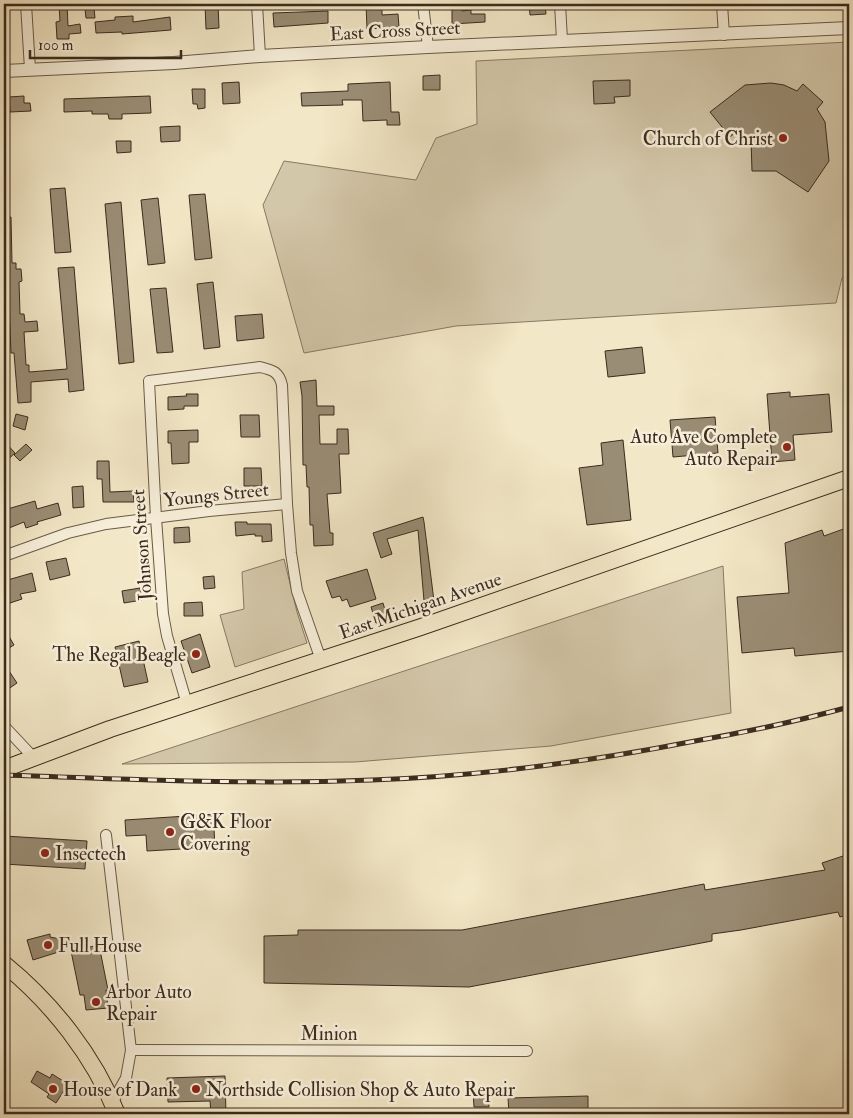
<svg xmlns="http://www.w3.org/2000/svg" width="853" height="1118" font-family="'IM FELL Double Pica',serif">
<rect width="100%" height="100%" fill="#f2e7c6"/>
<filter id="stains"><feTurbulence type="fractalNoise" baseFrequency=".004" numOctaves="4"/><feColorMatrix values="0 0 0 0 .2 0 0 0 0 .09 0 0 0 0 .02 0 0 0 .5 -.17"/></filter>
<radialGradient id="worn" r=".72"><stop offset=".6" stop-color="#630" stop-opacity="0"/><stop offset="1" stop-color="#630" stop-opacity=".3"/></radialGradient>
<!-- green -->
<g fill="#d3c7a9" stroke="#877964">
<polygon points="849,42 849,277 842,278 836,303 456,326 304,353 263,205 284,161 416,180 436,138 477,124 476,61"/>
<polygon points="284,559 297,612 307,643 235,667 220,615 244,609 242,572"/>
<polygon points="723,566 731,713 551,746 355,762 122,764"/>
</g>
<!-- building -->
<g fill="#9a8d75" stroke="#3b2b1e">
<polygon points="59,4 67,4 68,26 80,24 81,33 69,34 69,39 57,39 56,22 60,21"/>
<polygon points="205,4 218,4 219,28 206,29"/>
<polygon points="366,4 382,4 382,15 398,14 399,27 367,29"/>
<polygon points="529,4 545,4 546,14 530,15"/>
<polygon points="94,8 95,18 86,18 85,9"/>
<polygon points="452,8 462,8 462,11 471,10 471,14 485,14 485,22 452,24"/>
<polygon points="328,11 328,23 274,27 273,13"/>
<polygon points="133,16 133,22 170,17 171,30 122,34 122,32 96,33 95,22 115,20 115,17"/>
<polygon points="440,75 440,90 423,90 423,76"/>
<polygon points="630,80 630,96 614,97 615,103 594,104 593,81"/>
<polygon points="239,82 240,103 223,104 222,83"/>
<polygon points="390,82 391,112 399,112 400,125 387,125 387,120 363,121 362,100 342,100 343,105 302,106 301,93 348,91 348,84"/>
<polygon points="771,83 784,85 797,91 803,84 823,102 817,109 825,122 829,161 808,192 776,171 752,171 751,139 741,139 736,132 730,137 710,112 745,85"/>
<polygon points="192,89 205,89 205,108 198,109 197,104 193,104"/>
<polygon points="24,96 24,103 30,103 31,111 10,112 9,97"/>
<polygon points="150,96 151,113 122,114 122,119 109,119 108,114 92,114 92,111 64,112 64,99"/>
<polygon points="180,126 180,141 161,142 160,127"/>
<polygon points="116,141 131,141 131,152 117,153"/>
<polygon points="65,188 71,252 55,253 50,189"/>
<polygon points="205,194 212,258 195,260 189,195"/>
<polygon points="158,198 165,263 148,265 141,200"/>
<polygon points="121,202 134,362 119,364 105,204"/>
<polygon points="4,217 11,217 12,263 16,263 16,269 21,269 22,281 19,282 20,314 24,314 25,322 37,321 38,331 24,332 26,365 29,365 29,372 67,369 58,268 74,267 84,390 69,392 68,379 31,382 31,402 18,403 14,353 11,353 9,301 6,301 4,282"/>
<polygon points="213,282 220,347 204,349 197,284"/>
<polygon points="166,288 173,352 157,353 150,289"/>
<polygon points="262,314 264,338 237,341 235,316"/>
<polygon points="642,347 645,373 608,377 605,351"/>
<polygon points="316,380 317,406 334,406 334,415 319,415 320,444 337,444 337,429 348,429 349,454 339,454 341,493 327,494 330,533 333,533 333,545 314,546 313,525 310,525 309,487 307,487 306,465 303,465 302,396 300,382"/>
<polygon points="790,392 790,397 829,394 832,432 793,435 795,460 772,462 767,394"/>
<polygon points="186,394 198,394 198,406 184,406 184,409 168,410 168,397 187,396"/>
<polygon points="16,414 28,417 25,430 13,426"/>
<polygon points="240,415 259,415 260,437 241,437"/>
<polygon points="715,417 718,453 673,457 670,420"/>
<polygon points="198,430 198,442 189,442 189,463 172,464 171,443 168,443 168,431"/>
<polygon points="623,440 631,520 587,525 579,468 603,465 601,443"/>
<polygon points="4,441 15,453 4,463"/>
<polygon points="26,444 32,450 20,461 14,455"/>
<polygon points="97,461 109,461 110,492 133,491 134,502 103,502 102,479 97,479"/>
<polygon points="244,468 261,468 262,486 244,486"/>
<polygon points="83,486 84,507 73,508 72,487"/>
<polygon points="35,501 37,509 58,503 61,515 37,522 38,524 26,528 24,522 4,530 4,510"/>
<polygon points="423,517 424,522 434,601 424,601 418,530 387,539 392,554 381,558 373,533"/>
<polygon points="235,522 247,522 247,524 271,524 272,541 262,542 262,536 255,536 255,534 236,536"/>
<polygon points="189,527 190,542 174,543 174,528"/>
<polygon points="849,527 849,651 795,656 794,648 742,653 737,597 789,593 785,543 822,530 824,536"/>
<polygon points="66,558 70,575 50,580 46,562"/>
<polygon points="367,569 376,599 350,607 347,599 342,601 340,596 332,598 326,581"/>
<polygon points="32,573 36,591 20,594 22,599 4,605 4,581"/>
<polygon points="214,576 215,588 204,589 203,577"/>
<polygon points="140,588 142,600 124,603 122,591"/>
<polygon points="202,602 203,616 184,616 184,603"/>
<polygon points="383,603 388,620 376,623 371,607"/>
<polygon points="4,628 14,645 4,651"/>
<polygon points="200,634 210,667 192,673 181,641"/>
<polygon points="139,641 148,682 124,687 115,647"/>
<polygon points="9,671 17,683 4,692 4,675"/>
<polygon points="218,814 219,829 214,829 215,847 147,851 146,835 126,836 125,820"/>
<polygon points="4,836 87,841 85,869 4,864"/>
<polygon points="849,854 849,914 840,917 838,912 741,930 712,934 712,941 469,987 264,983 264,936 298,935 298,930 462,930 704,884 705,890 825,870 822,863"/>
<polygon points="50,934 50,937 65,940 68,949 33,960 27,940"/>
<polygon points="99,945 108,990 106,990 108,1008 86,1010 84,995 80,995 71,951"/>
<polygon points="37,1071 50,1078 52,1074 68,1084 56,1103 47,1097 49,1094 31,1082"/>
<polygon points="225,1076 226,1114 211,1114 210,1101 168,1102 167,1078"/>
<polygon points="488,1089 489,1107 474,1107 473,1090"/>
<polygon points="588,1096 588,1114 509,1114 508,1098"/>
</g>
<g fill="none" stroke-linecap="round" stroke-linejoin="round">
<!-- minor casing -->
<g stroke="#695a48" stroke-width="12">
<g id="minor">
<polyline points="26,4 30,69"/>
<polyline points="257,4 260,56"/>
<polyline points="423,4 428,47"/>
<polyline points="560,4 562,40"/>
<polyline points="722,4 724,35"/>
<polyline points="4,556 68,533 106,524 209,511 287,504"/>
<path d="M187,704L167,636L163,614L156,518L149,381L260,367C273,370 279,372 282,385L287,504L291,553L297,591L321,660"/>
<polyline points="4,726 34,758"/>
<polyline points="106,835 131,1050 126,1078 112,1103"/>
<polyline points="131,1050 527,1051"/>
</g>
</g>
<!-- tertiary casing -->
<g stroke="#695a48" stroke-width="14">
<polyline id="tertiary" points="4,71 174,63 260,56 428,47 849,28"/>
</g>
<!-- primary casing -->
<g stroke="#3b2b1e" stroke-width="18">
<g id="primary">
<polyline points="4,769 110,729 421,627 849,478"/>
<path d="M4,964C52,1003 94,1056 117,1114"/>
</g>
</g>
<!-- minor -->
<use href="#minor" stroke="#f7efda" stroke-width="10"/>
<!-- tertiary -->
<use href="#tertiary" stroke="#f7efda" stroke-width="12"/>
<!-- primary -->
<use href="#primary" stroke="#f2e7c6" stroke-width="16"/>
<!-- rail casing -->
<g stroke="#3b2b1e" stroke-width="5">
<path id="rail" d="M4,775C126,779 249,785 372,780C480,776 588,762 695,741C747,732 798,721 849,707"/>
</g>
<!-- rail -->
<use href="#rail" stroke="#f7efda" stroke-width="3" stroke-dasharray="9" stroke-linecap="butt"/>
</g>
<!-- markers -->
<g fill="#8f2418" stroke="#f7efda" stroke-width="2">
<circle cx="783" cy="138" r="5"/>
<circle cx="787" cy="447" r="5"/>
<circle cx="196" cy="654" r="5"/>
<circle cx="170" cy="832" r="5"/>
<circle cx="45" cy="853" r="5"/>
<circle cx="48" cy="945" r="5"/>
<circle cx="96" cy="1002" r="5"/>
<circle cx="53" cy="1089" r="5"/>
<circle cx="196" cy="1089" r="5"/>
</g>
<g text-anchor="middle" stroke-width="5" stroke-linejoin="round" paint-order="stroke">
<!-- street labels -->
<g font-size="19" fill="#3b2b1e" stroke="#f7efda">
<text transform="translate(395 30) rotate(-3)" y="7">East Cross Street</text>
<text transform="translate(216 494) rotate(-6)" y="7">Youngs Street</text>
<text transform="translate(141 545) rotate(-94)" y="7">Johnson Street</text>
<text transform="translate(420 605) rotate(-19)" y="7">East Michigan Avenue</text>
<text x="329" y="1040">Minion</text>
</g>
<!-- poi labels -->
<g font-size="19" fill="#3b2b1e" stroke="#f7efda" text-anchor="start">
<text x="773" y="145" text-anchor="end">Church of Christ</text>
<text x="777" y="443" text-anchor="end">Auto Ave Complete<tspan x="777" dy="22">Auto Repair</tspan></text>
<text x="186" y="661" text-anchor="end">The Regal Beagle</text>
<text x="180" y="828">G&amp;K Floor<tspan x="180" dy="22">Covering</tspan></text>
<text x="55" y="860">Insectech</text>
<text x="58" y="952">Full House</text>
<text x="106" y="998">Arbor Auto<tspan x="106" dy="22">Repair</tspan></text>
<text x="63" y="1096">House of Dank</text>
<text x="206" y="1096">Northside Collision Shop &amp; Auto Repair</text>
</g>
</g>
<!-- margin -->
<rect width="853" height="1118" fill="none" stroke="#f2e7c6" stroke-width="20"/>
<rect x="5" y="5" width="843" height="1108" fill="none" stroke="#3b2b1e" stroke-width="2.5"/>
<rect x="10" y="10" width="833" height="1098" fill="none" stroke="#3b2b1e"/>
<!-- scale -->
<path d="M30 50v8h151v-8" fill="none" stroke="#3b2b1e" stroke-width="2.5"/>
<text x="38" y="50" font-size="15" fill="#3b2b1e" stroke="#f7efda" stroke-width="4" paint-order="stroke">100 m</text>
<rect width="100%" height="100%" filter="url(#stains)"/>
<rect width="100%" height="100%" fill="url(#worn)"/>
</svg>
